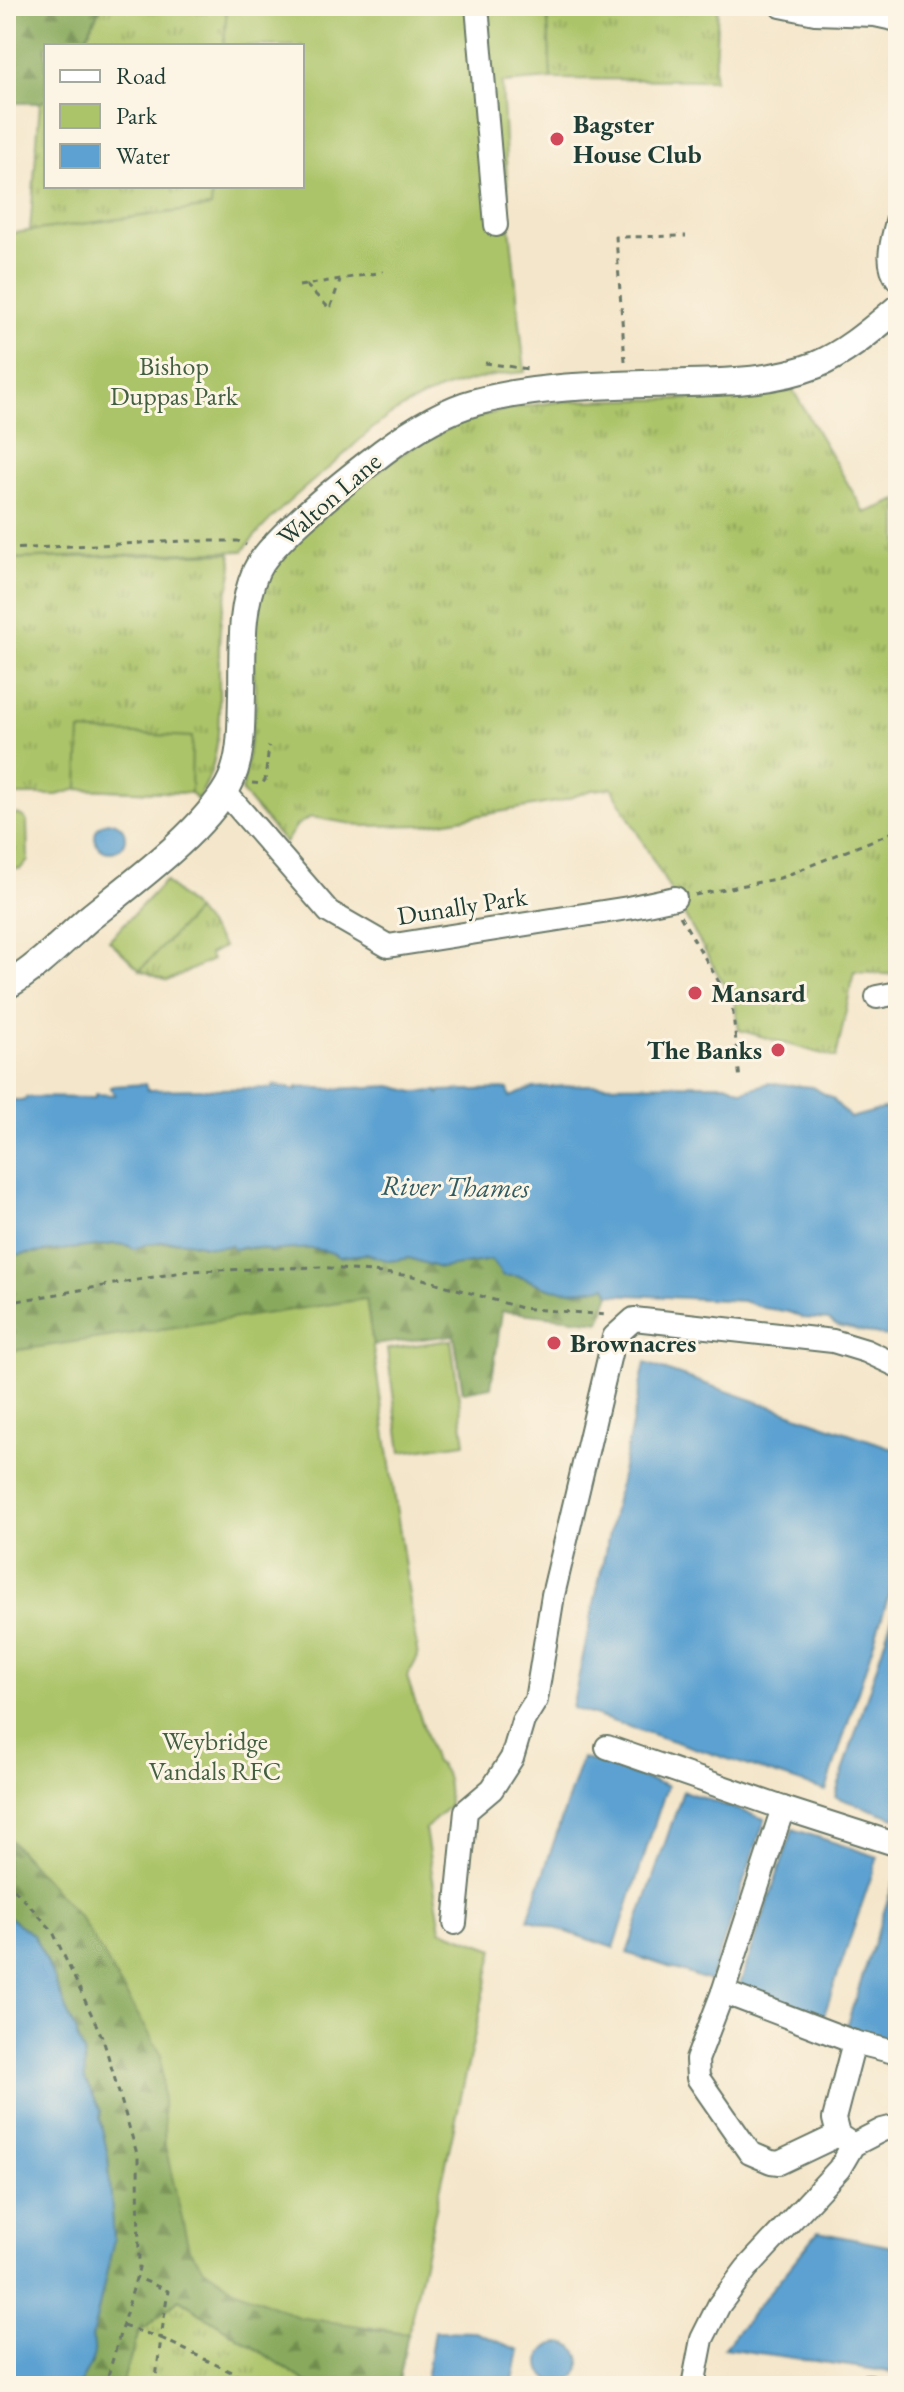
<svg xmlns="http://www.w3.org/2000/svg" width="904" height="2392" font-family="'EB Garamond',serif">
<defs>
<pattern id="grass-tufts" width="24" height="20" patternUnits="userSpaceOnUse" patternTransform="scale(2)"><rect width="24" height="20" fill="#acc469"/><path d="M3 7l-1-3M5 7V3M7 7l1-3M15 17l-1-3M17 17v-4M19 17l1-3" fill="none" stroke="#8ba057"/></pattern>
<pattern id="forest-firs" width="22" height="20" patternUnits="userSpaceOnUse" patternTransform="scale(2)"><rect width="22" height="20" fill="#89aa5d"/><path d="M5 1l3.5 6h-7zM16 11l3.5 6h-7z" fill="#6f8c4e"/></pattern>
</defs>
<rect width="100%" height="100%" fill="#fcf5e5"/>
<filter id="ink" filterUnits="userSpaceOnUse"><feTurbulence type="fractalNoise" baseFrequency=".0125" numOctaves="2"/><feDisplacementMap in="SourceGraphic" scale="16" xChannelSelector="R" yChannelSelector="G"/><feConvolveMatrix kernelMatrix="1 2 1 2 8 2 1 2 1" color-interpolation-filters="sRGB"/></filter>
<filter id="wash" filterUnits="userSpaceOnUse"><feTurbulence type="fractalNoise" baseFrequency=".006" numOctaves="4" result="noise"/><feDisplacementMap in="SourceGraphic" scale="32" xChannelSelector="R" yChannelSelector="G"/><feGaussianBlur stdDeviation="1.8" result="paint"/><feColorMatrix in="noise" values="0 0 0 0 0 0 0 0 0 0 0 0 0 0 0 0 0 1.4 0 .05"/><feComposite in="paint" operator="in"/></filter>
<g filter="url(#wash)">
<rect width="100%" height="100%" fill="#f4e6ca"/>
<!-- grass -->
<g fill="url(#grass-tufts)" stroke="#66804e" stroke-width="2">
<polygon points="101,6 227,6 224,46 82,46"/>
<polygon points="547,6 718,6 714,80 551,79"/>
<polygon points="46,99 46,186 213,186 211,207 30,231 40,103"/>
<polygon points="793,390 865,513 898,500 898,975 854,972 836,1058 739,1030 735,1004 612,788 592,790 561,801 425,825 365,826 311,817 297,825 285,843 242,792 256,703 251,638 266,575 290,543 394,459 423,441 471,418 513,408 564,401 738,398"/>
<path d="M230,553C237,576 224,595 221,619C213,677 232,749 197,800L191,793L78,789L57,795H6V559Z"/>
<polygon points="17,814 24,817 27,822 28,861 20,869 10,868 6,862 6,821 8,817"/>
<polygon points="196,911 224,947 209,954 212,960 167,981 140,970"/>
<polygon points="179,2299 313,2386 121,2386 139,2332"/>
</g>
<!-- forest -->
<g fill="url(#forest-firs)" stroke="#547448" stroke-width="2">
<polygon points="6,6 101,6 82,46 46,46 46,99 40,103 6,103"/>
<path d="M184,1241L203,1246L231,1245L233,1249L259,1248L270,1251L279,1247L309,1248L355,1257L366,1253L390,1261L409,1258L440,1268L491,1260L503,1275C526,1274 533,1285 553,1289C569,1292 591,1290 606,1286L610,1294L600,1322L502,1311L491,1387L463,1392L454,1335L373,1345L366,1299L6,1352V1256L115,1244L127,1245L134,1249L145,1244Z"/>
<polygon points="6,1836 82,1920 162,2054 165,2146 364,2328 408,2333 398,2386 313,2386 179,2299 139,2332 121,2386 79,2386 83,2375 92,2363 92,2338 114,2239 108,2156 100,2118 101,2111 85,2080 84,2053 46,1960 33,1935 6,1915"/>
</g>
<!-- green -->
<g fill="#acc469" stroke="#66804e" stroke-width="2">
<path d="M227,6H547L551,79L502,83L509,217L525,372C480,375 431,389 392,414C370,428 351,449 331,466C299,492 268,518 243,551L6,559V234L211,207L213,186H302V46H224Z"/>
<polygon points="80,731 192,737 191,793 78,789"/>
<polygon points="165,881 196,911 140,970 109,940"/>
<path d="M366,1299L418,1657L407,1677L435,1762C450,1770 448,1791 449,1806L425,1829L441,1930L494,1949L408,2333L298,2317L234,2289L204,2268L189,2249L165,2146L161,2054L82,1920L6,1835V1352Z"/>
<polygon points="451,1340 465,1443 401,1452 387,1349"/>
</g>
<!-- water -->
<g fill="#5ca1d1" stroke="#3e6f82" stroke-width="2">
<circle cx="110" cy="837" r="15"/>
<path d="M768,1083L812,1087L832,1098L850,1118L890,1107L898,1102V1339L837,1326L829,1320L802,1318L789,1312L764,1308L743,1301L610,1294L606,1286C590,1290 569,1292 553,1289C533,1284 526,1274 503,1276L491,1260L440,1268L409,1258L390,1261L366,1254L339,1257C324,1245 290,1249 271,1251C268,1251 262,1248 259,1248C251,1247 241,1248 233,1249L231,1245C215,1251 201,1244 186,1242C170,1240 148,1242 134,1249L127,1245L115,1244L6,1256V1100H25L26,1097L95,1098V1094L115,1095L110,1087L113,1086L145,1084L147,1090C191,1089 228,1089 272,1088L273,1085L297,1090V1087L335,1089L391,1086L415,1092L438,1091L439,1094L441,1091L508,1089L510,1097L533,1088L586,1085L726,1084L743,1091Z"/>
<polygon points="645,1363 898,1450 898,1567 826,1791 572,1708"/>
<polygon points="898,1599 898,1819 835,1797"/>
<polygon points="582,1758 667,1786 614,1948 528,1919"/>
<polygon points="683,1791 765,1819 710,1981 627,1953"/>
<polygon points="793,1829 878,1857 823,2018 738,1990"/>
<polygon points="898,1869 898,2045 846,2027"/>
<path d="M6,1915L33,1935L46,1960L84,2053L85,2080L101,2111L100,2119L108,2156L114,2239L92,2338C100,2357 85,2370 79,2386H6Z"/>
<polygon points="818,2232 898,2248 898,2373 724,2348"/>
<polygon points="434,2331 475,2332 519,2350 512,2386 425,2386"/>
<circle cx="560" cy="2363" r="20"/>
</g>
</g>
<g filter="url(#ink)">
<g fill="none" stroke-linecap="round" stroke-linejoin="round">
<!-- minor casing -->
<g stroke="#6a7868" stroke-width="26">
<g id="minor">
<polyline points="477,6 496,225"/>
<polyline points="781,6 815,13 875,15 898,20"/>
<path d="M898,217C894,237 883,261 898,280"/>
<polyline points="224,791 329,912 388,946 628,908 675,898"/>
<polyline points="877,997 898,993"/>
<polyline points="607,1747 783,1808 723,1992 854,2042 834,2119 838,2135 853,2145"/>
<polyline points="783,1808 898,1845"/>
<polyline points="455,1923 466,1811 492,1789 512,1758 523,1721 536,1700 553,1595 614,1337 634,1319 833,1341 866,1351 898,1366"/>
<polyline points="723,1992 697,2060 698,2078 750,2153 771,2162 779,2163 838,2135"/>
<polyline points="854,2042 898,2053"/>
<polyline points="693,2386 702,2339 719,2305 747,2268 839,2169 853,2145 882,2130 898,2126"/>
<polyline points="867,2386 870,2386"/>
</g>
</g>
<!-- major casing -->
<g stroke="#6a7868" stroke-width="30">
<path id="major" d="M6,986C36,969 62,942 88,919C132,883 200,835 228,786C243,759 241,724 242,694C243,653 239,610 256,571C271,539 353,475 383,452C411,431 442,411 476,402C544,384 618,385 687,383C730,382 775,381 816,365C846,353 874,328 898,308"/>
</g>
<!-- path -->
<g stroke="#6a7868" stroke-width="3" stroke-dasharray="6 6" stroke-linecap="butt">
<polyline points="306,285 330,309 340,280"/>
<polyline points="299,286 383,272"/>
<polyline points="625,361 616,237 686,236"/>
<polyline points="485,363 528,369"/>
<polyline points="6,549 186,541 238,541 246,545"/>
<polyline points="252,783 262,784 265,780 269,746"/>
<polyline points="695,895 780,878 891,833 898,828"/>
<polyline points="680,916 732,1004 740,1081"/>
<polyline points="6,1303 188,1271 320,1267 413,1276 521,1308 606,1315"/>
<polyline points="6,1880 52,1930 103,2039 138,2157 139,2268 105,2386"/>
<polyline points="123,2326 161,2338 168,2291 136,2277"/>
<polyline points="155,2386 161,2338 260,2386"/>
</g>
<!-- minor -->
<use href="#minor" stroke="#fff" stroke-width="22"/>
<!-- major -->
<use href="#major" stroke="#fff" stroke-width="26"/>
</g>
</g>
<!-- markers -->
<g fill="#d1495b" stroke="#fcf5e5" stroke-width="3">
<circle cx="557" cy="139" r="8"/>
<circle cx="695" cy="993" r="8"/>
<circle cx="778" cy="1050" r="8"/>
<circle cx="554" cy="1343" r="8"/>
</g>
<g text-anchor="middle" stroke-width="6" stroke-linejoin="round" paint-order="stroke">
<!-- poi labels -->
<g font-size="26" font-weight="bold" fill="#1f3d34" stroke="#fcf5e5" text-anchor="start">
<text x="573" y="133">Bagster<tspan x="573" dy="30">House Club</tspan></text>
<text x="711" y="1002">Mansard</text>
<text x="762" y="1059" text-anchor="end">The Banks</text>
<text x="570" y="1352">Brownacres</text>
</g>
<!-- park labels -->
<g font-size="26" fill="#425f41" stroke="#fcf5e5">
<text x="174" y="375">Bishop<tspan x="174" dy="30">Duppas Park</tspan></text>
<text x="215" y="1750">Weybridge<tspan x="215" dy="30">Vandals RFC</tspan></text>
</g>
<!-- street labels -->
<g font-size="26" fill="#1f3d34" stroke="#fcf5e5">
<text transform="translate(329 499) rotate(-41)" y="9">Walton Lane</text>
<text transform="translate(462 906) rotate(-9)" y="9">Dunally Park</text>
</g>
<!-- water labels -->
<g font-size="28" font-style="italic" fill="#315b63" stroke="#fcf5e5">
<text transform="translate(455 1186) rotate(1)" y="10">River Thames</text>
</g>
</g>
<!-- margin -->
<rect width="904" height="2392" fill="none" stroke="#fcf5e5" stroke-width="32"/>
<!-- legend -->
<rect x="44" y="44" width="260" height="144" fill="#fcf5e5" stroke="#a4ab9e" stroke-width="2"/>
<rect x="60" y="70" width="40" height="12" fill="#ffffff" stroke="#a4ab9e" stroke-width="2"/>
<text x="116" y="84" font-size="24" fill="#1f3d34">Road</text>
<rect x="60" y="104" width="40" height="24" fill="#acc469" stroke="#a4ab9e" stroke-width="2"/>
<text x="116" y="124" font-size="24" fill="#1f3d34">Park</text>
<rect x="60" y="144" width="40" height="24" fill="#5ca1d1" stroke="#a4ab9e" stroke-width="2"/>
<text x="116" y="164" font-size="24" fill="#1f3d34">Water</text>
</svg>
